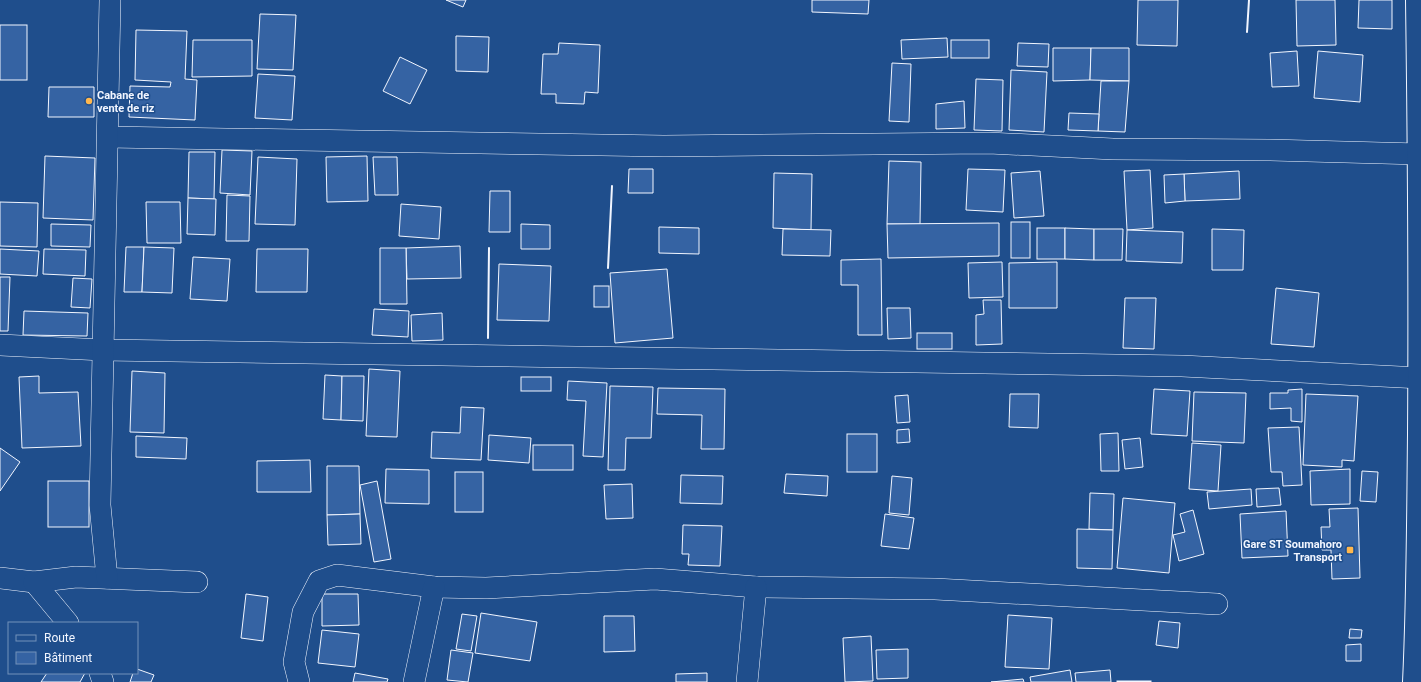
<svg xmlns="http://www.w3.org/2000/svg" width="1421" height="682" font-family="Roboto,sans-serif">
<rect width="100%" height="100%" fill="#1f4e8c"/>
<!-- building -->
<g fill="#3563a3" stroke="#f2f6ff">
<polygon points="446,0 466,0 463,7"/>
<polygon points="812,0 869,0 868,14 812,12"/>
<polygon points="1138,0 1178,0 1177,46 1137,45"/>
<polygon points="1296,0 1335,0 1336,45 1297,46"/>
<polygon points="1359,0 1392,0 1392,29 1358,28"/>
<polygon points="260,14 296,15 293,70 257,69"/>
<rect x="0" y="25" width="27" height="55"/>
<polygon points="136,30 187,31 185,79 197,80 195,120 129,117 130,86 170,87 171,82 135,80"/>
<polygon points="456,36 489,37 488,72 456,71"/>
<polygon points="947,38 948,57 902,59 901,40"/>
<polygon points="193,40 252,40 252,76 192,77"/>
<rect x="951" y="40" width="38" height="18"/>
<polygon points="559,43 600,45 598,93 585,92 584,104 556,103 556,94 541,94 543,54 558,54"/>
<polygon points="1018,43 1049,44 1048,67 1017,66"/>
<polygon points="1053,48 1091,48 1090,80 1053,81"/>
<polygon points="1091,48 1129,48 1129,81 1090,80"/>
<polygon points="1297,51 1299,86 1272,87 1270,53"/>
<polygon points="1318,51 1363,55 1360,102 1314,98"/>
<polygon points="400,57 427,70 410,104 383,91"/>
<polygon points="892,63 911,64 909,122 889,121"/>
<polygon points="1011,70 1047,72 1044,132 1009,130"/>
<polygon points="258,74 295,76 292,120 255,118"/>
<polygon points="976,79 1003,80 1002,131 974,130"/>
<polygon points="1101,81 1129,81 1125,132 1098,131"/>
<polygon points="49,87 94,87 94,117 48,117"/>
<polygon points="964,101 965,128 936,129 936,104"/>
<polygon points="1069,113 1099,114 1098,131 1068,130"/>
<polygon points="222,150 252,151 250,195 220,193"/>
<polygon points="189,152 215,152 214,199 188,198"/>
<polygon points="45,156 95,158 93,220 43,218"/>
<polygon points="367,156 368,201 327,202 326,157"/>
<polygon points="258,157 297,159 295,225 255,224"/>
<polygon points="373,157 397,157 398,195 375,195"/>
<polygon points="889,161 921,162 920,224 887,224"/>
<polygon points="629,169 653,169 653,193 628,193"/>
<polygon points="968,169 1005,170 1003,212 966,210"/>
<polygon points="1150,170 1153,228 1127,230 1124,171"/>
<polygon points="1040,171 1044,216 1014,218 1011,173"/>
<polygon points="1239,171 1240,199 1185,201 1184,174"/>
<polygon points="774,173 812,174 811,230 773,228"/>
<polygon points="1184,174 1185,201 1165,203 1164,175"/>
<polygon points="490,191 510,191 510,232 489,232"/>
<polygon points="227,195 250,196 249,241 226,241"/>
<polygon points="188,198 216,199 215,235 187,234"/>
<polygon points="0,202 38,203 37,247 0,246"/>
<polygon points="146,202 180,202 181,243 147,243"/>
<polygon points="401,204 441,207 439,239 399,236"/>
<rect x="1011" y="222" width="19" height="36"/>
<polygon points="999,223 999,256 888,258 887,224"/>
<polygon points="51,224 91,225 90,247 51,246"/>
<polygon points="521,224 550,225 550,249 521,249"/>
<polygon points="659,227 699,228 699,254 659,253"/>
<rect x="1037" y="228" width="28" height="31"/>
<polygon points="1065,228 1094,229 1094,260 1065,259"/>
<polygon points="783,229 831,230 830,256 782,255"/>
<polygon points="1094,229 1123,229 1122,260 1094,260"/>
<polygon points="1212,229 1244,230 1243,270 1212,270"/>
<polygon points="1127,230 1183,232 1182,263 1126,261"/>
<polygon points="460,246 461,278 407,279 406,248"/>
<polygon points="126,247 144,247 142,292 124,292"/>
<polygon points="144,247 174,248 172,293 142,292"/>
<polygon points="380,248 406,248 407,304 380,304"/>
<polygon points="0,249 39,251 37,276 0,274"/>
<polygon points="44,249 86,250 85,276 43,274"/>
<polygon points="257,249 308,249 307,292 256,292"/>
<polygon points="193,257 230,259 227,301 190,299"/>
<polygon points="881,259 882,335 858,335 858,285 841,285 841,260"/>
<polygon points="1002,262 1003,297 969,298 968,263"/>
<polygon points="1057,262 1057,308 1009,308 1009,263"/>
<polygon points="499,264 551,266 549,321 497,320"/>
<polygon points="667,269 673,338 615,343 610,273"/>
<polygon points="0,277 10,277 8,331 0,331"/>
<polygon points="73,278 92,279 90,308 71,307"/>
<rect x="594" y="286" width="15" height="21"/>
<polygon points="1276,288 1319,293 1314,347 1271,344"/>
<polygon points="1125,298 1156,298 1154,349 1123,348"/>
<polygon points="983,300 1001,300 1002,344 976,345 976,315 984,314"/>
<polygon points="887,308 910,308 911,338 888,339"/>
<polygon points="374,309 409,311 408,337 372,335"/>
<polygon points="24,311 88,313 87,336 23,335"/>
<polygon points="442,313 443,340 412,341 411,315"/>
<rect x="917" y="333" width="35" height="16"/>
<polygon points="369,369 400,371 397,437 366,436"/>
<polygon points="132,371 165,373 164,433 130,432"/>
<polygon points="325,375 342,376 341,420 323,419"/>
<polygon points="39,376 39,393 78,392 81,446 22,448 19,377"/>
<polygon points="342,376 364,376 363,421 341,420"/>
<rect x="521" y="377" width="30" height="14"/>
<polygon points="568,381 607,383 603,457 583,456 586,401 567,400"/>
<polygon points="610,386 653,387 651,438 626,438 625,470 608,470"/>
<polygon points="658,388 725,389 724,449 701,449 702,415 657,414"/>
<polygon points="1154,389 1190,391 1187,436 1151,434"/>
<polygon points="1302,389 1302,422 1291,421 1291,408 1270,409 1270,393 1288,393 1288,390"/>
<polygon points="1194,392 1246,393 1244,443 1192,441"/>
<polygon points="1010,394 1039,394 1038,428 1009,427"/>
<polygon points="1306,394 1358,396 1354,461 1342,460 1342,467 1303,465"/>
<polygon points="908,395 910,422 897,423 895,396"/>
<polygon points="461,407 484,408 481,460 431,458 432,432 460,433"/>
<polygon points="1299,427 1302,485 1283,486 1282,472 1271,472 1268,428"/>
<polygon points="909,429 910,442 897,443 897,430"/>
<polygon points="1118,433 1119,471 1101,471 1100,434"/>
<rect x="847" y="434" width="30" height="38"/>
<polygon points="489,435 531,438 529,463 488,460"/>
<polygon points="136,436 187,438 186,459 136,457"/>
<polygon points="1140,438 1143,467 1125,469 1122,440"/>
<polygon points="1192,443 1221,445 1218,491 1189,489"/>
<rect x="533" y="445" width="40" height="25"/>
<polygon points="0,448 20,462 0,491"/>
<polygon points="310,460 311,492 257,492 257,461"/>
<polygon points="327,466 359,466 360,514 327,515"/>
<polygon points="386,469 429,470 429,504 385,503"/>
<polygon points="1350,469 1350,504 1311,505 1310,471"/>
<polygon points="1362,471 1378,472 1376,502 1360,501"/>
<rect x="455" y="472" width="28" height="40"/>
<polygon points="786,474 828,476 827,496 784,493"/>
<polygon points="681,475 723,476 722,504 680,503"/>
<polygon points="892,476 912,478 909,515 889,513"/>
<rect x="48" y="481" width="41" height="46"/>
<polygon points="377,481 391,559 374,562 360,485"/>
<polygon points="632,484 633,518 606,519 604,485"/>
<polygon points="1279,488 1281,505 1257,507 1256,489"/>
<polygon points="1251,489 1252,505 1209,509 1207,492"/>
<polygon points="1090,493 1114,494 1113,530 1089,529"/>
<polygon points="1123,498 1175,503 1169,573 1117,568"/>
<polygon points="1358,508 1360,578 1332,579 1331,550 1322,550 1321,527 1330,527 1329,509"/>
<polygon points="1193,510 1204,554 1179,561 1173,535 1185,532 1180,514"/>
<polygon points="1286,511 1288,556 1242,558 1240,514"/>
<polygon points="360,514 361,544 328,545 327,515"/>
<polygon points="885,514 914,518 909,549 881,546"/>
<polygon points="683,525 722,526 720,566 688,565 689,554 682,554"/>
<polygon points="1077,529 1113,530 1112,569 1077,568"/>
<polygon points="246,594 268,597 263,641 241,638"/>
<polygon points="322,594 358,594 359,625 322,626"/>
<polygon points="481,613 537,622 530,661 475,653"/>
<polygon points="462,614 477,616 471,651 456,649"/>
<polygon points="1008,615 1052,618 1049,669 1005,667"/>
<polygon points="604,616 634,616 635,651 604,652"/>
<polygon points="1159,621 1180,623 1178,648 1156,645"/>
<polygon points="1350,629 1362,630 1361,638 1349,638"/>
<polygon points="322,630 359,634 355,667 318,663"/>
<polygon points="871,636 873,681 845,682 843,638"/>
<polygon points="1361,644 1361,661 1346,661 1346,645"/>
<polygon points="908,649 908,678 877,679 876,650"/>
<polygon points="451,650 473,653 468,682 447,680"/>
<polygon points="137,669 154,675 151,682 130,682 133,673 137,673"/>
<polygon points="1070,670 1072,682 1031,682 1030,677"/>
<polygon points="1110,670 1111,682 1076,682 1075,673"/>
<polygon points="47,673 85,673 80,682 41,682"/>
<polygon points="355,673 388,679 387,682 353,682"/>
<polygon points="707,673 707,682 676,682 676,674"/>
<polygon points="1023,679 1024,682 991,682"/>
<rect x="1117" y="681" width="34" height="1"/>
</g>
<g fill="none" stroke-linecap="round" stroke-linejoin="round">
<!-- minor casing -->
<g stroke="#f2f6ff" stroke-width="22">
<g id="minor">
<polyline points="108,137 664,146 989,143 1113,149 1270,150 1419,154"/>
<polyline points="0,345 103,350 1182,366 1421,378"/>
<polyline points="0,578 34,582 76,577 197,582"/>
<polyline points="107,578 100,505 110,0"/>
<polyline points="34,582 68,623"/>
<polyline points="100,673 103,682"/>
<polyline points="299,682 294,662 303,612 319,581 337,575 434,587 486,588 655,579 756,587 935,589 1217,604"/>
<polyline points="414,682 434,587"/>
<polyline points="747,682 756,587"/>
</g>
</g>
<!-- trunk casing -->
<g stroke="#f2f6ff" stroke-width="24">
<path id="trunk" d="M1414,682C1418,600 1418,518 1419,435C1420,290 1419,145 1417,0"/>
</g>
<!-- minor -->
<use href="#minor" stroke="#1f4e8c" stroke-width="21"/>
<!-- trunk -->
<use href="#trunk" stroke="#1f4e8c" stroke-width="22"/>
<!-- wall -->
<g stroke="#f2f6ff" stroke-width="2">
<polyline points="1247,32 1249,0"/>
<polyline points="608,268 612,186"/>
<polyline points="488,338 489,248"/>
</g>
</g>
<!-- markers -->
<g fill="#ffb74d" stroke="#1f4e8c" stroke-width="1.5">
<circle cx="89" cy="101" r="4"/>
<rect x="1346" y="546" width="8" height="8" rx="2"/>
</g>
<g text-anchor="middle" stroke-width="3" stroke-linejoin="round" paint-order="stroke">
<!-- poi labels -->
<g font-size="11" font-weight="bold" fill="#f2f6ff" stroke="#1f4e8c" text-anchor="start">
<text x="97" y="99">Cabane de<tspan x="97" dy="13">vente de riz</tspan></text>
<text x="1342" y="548" text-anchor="end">Gare ST Soumahoro<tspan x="1342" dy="13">Transport</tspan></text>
</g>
</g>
<!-- legend -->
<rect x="8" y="622" width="130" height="52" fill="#1f4e8c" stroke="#7391ba"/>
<rect x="16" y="635" width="20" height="6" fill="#1f4e8c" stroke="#7391ba"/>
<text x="44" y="642" font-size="12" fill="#f2f6ff">Route</text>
<rect x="16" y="652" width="20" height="12" fill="#3563a3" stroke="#7391ba"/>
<text x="44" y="662" font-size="12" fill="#f2f6ff">Bâtiment</text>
</svg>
